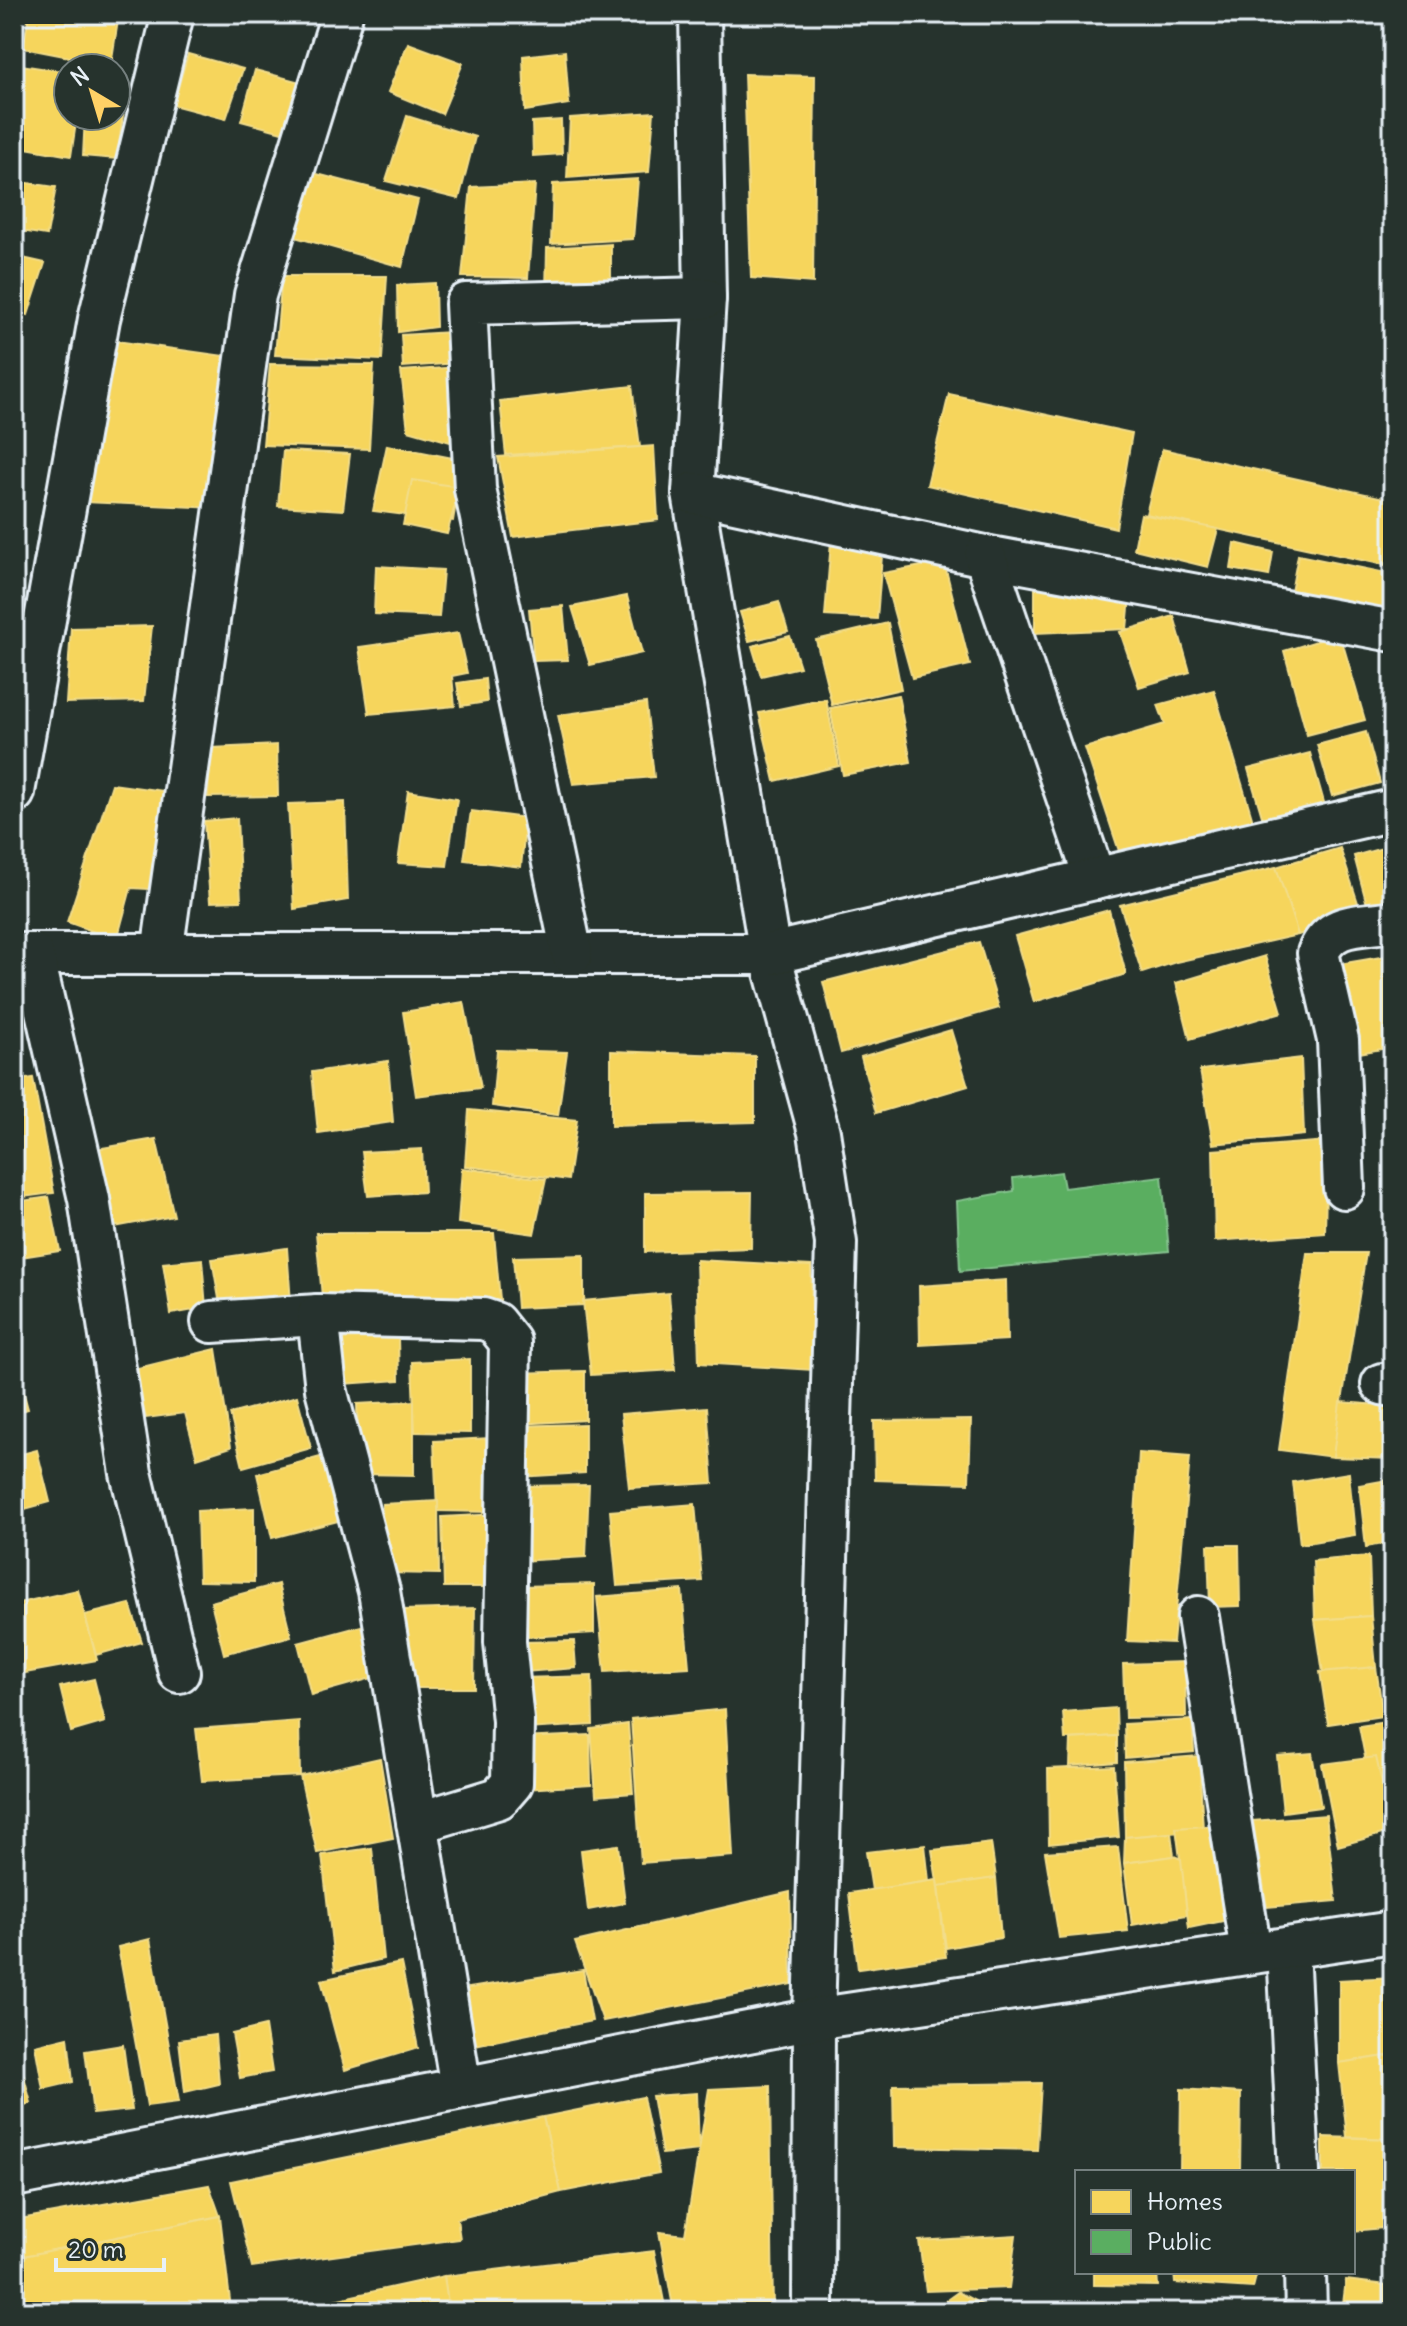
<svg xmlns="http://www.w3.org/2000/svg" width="1407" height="2326" font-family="Delius,sans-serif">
<rect width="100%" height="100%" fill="#26332d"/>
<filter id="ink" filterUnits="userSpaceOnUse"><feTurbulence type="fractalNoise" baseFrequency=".0125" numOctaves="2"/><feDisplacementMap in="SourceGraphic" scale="16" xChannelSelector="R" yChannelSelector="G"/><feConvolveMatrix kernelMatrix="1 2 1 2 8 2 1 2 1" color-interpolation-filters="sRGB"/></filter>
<g filter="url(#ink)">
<!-- homes -->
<g fill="#f6d55c" stroke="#f2dd8b" stroke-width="2">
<polygon points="29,14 119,14 111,65 23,48"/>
<polygon points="408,43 463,63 442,114 388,92"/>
<polygon points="565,51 569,104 525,111 523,56"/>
<polygon points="188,54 243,69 226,119 173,105"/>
<polygon points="14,64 68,72 68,116 77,116 71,156 14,146"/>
<polygon points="255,70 311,85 293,135 241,121"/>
<polygon points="744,74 815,76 813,283 751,278"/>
<polygon points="116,79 124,80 122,109 116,108"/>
<polygon points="654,112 649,172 567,178 570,118"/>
<polygon points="116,114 123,115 117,159 83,156 85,116"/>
<polygon points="407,116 475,137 459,199 386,181"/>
<polygon points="561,120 562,154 533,156 532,122"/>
<polygon points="313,173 418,200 402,267 295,237"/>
<polygon points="638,179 633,239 551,244 553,184"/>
<polygon points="14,181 56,187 47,235 14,230"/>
<polygon points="535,184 528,278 462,277 471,187"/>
<polygon points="611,244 611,289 546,292 547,248"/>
<polygon points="14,256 45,263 28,315 14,310"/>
<polygon points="282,276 387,276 382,360 275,355"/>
<polygon points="435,283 436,327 398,332 397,285"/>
<polygon points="451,332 458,363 403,367 401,335"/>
<polygon points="109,340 239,358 218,508 85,502"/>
<polygon points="270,364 374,365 369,449 263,445"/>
<polygon points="459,367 464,446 408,430 401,371"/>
<polygon points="632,386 640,447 506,455 500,401"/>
<polygon points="949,394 1132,433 1116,528 927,485"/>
<polygon points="387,445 463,460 453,521 373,511"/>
<polygon points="654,446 658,520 513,537 498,457"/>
<polygon points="1162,449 1393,500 1393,528 1385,565 1146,514"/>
<polygon points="283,451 350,454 343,510 278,506"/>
<polygon points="412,480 460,487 447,534 403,525"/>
<polygon points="1141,514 1218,529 1208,567 1134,549"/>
<polygon points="831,541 883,543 877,619 825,616"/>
<polygon points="1235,543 1273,552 1269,576 1231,569"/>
<polygon points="1298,555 1391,574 1383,612 1291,592"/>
<polygon points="944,562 970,665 912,678 883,573"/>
<polygon points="376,566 443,570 439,617 374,614"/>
<polygon points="1035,581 1130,597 1127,629 1035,633"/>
<polygon points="627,596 642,653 590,665 572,607"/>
<polygon points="779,602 788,632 749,641 740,612"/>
<polygon points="563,606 568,660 534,661 529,609"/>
<polygon points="1174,616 1190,672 1139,687 1120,632"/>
<polygon points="888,623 901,689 832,705 816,640"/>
<polygon points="152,626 144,701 66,703 71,628"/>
<polygon points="14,632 28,634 14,704"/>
<polygon points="458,633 467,673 452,676 455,706 369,714 359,647"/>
<polygon points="1340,634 1365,720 1307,735 1284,651"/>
<polygon points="790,636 800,667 761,676 752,646"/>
<polygon points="485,679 487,702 461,706 457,683"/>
<polygon points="1214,690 1257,834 1208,847 1204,832 1119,851 1085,748 1165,724 1158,705"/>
<polygon points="898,695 911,762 843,775 830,708"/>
<polygon points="826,699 839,766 775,781 759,713"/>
<polygon points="646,703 654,777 573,784 558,715"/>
<polygon points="1366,732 1380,783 1332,796 1317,745"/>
<polygon points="277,745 278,796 208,797 211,748"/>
<polygon points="1310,753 1327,813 1266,830 1248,769"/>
<polygon points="112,784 179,793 166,890 131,888 117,940 67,922"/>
<polygon points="408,791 457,799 447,866 398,863"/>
<polygon points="345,802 348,900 294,909 288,804"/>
<polygon points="471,811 526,818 521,867 464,860"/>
<polygon points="237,818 241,901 210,902 204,821"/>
<polygon points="1393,845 1393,906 1369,912 1354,856"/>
<polygon points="1340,848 1362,915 1298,935 1276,867"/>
<polygon points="1276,867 1298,935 1176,962 1142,973 1120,905"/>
<polygon points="1109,910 1126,974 1034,1002 1015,936"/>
<polygon points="979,942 999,1008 841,1053 823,982"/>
<polygon points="1393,955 1393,1047 1348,1055 1333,965"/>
<polygon points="1265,956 1282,1012 1190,1039 1176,983"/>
<polygon points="464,1002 481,1088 416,1096 403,1012"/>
<polygon points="951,1030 968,1086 876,1113 861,1057"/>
<polygon points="497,1050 567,1052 558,1115 492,1106"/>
<polygon points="611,1051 755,1056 755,1122 611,1126"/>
<polygon points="1301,1058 1304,1135 1213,1144 1200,1070"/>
<polygon points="388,1061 393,1122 318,1133 312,1072"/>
<polygon points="33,1078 54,1193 14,1198 14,1081"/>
<polygon points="1393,1086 1393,1129 1387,1087"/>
<polygon points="469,1110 577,1120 568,1180 465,1166"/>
<polygon points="156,1139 174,1216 103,1229 84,1151"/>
<polygon points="1327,1141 1325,1233 1215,1241 1213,1150"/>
<polygon points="422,1149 424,1192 368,1196 362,1152"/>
<polygon points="462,1168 546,1179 534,1234 458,1223"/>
<polygon points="752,1192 751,1248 645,1252 645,1193"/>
<polygon points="49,1197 60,1251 14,1258 14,1202"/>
<polygon points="316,1233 494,1233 500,1300 323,1307"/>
<polygon points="287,1248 291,1303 221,1310 212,1259"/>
<polygon points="1307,1253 1366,1253 1333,1457 1279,1450"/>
<polygon points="584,1255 584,1305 517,1308 513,1257"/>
<polygon points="202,1259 206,1308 171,1314 163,1263"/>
<polygon points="696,1260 811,1266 813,1370 699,1363"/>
<polygon points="1006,1280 1007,1340 920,1345 919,1286"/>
<polygon points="669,1293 675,1370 591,1375 583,1301"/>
<polygon points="398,1337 399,1380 343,1384 337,1339"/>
<polygon points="216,1349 231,1447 197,1458 185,1413 146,1418 134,1369"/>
<polygon points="14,1357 28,1409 14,1413"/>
<polygon points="470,1359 470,1433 415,1432 412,1362"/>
<polygon points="585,1371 585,1420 518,1424 514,1373"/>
<polygon points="297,1396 311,1448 243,1467 230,1414"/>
<polygon points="414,1401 414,1475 359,1474 357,1404"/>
<polygon points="1340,1402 1393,1406 1393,1459 1333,1457"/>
<polygon points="707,1407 713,1483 629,1488 621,1414"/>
<polygon points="971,1420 969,1483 875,1480 874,1421"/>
<polygon points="585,1424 585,1473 518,1477 514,1426"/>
<polygon points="491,1438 492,1512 437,1511 434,1441"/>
<polygon points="37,1450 50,1502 14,1512 14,1456"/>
<polygon points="1139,1453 1190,1457 1173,1643 1127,1641"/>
<polygon points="324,1456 338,1521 272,1538 257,1474"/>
<polygon points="1349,1473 1355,1535 1300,1544 1293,1482"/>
<polygon points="1393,1479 1393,1542 1366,1547 1359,1485"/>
<polygon points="589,1485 586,1557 519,1561 519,1486"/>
<polygon points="438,1501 439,1574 384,1573 382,1504"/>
<polygon points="695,1504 702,1581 617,1586 610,1511"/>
<polygon points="254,1508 254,1582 199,1581 197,1511"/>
<polygon points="499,1514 499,1587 444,1587 442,1517"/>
<polygon points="1208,1545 1239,1545 1240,1606 1210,1607"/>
<polygon points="1369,1556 1371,1616 1315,1620 1313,1561"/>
<polygon points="278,1584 291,1636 224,1654 211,1602"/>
<polygon points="594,1584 594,1633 528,1637 523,1586"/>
<polygon points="78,1590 97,1660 14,1675 14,1604"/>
<polygon points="682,1590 689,1667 605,1672 597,1597"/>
<polygon points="130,1604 142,1642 96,1655 85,1615"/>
<polygon points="475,1608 474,1688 407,1688 404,1610"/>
<polygon points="1371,1616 1376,1667 1323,1673 1315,1620"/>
<polygon points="365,1625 379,1676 311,1695 298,1643"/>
<polygon points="574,1641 576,1668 524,1672 519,1642"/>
<polygon points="1185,1662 1186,1717 1125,1718 1123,1664"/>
<polygon points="1376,1667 1383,1716 1328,1724 1320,1672"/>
<polygon points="592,1676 593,1725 526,1729 521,1678"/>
<polygon points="94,1679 105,1722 71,1732 60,1687"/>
<polygon points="1116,1708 1117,1736 1065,1739 1063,1712"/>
<polygon points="725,1709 733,1856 641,1863 631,1719"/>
<polygon points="1192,1720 1194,1752 1125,1758 1124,1724"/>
<polygon points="299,1721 300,1776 202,1781 196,1729"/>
<polygon points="1393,1721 1393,1793 1373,1798 1359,1726"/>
<polygon points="628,1724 633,1793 596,1796 591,1729"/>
<polygon points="590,1735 591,1785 524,1789 519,1738"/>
<polygon points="1117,1736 1117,1762 1070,1766 1071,1739"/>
<polygon points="1312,1753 1321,1807 1283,1812 1277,1756"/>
<polygon points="1199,1756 1203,1830 1125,1837 1124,1762"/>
<polygon points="1376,1757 1393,1831 1338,1846 1322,1764"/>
<polygon points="380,1758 393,1838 317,1853 300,1776"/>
<polygon points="1114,1766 1119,1837 1049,1844 1048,1769"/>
<polygon points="1326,1815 1336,1901 1267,1907 1253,1821"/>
<polygon points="1220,1825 1233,1919 1189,1928 1176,1828"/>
<polygon points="1171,1833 1174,1856 1124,1863 1125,1837"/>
<polygon points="991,1843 996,1878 938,1887 932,1850"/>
<polygon points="618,1845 625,1903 588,1910 581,1850"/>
<polygon points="925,1845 929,1881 872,1890 866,1852"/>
<polygon points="1118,1847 1128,1931 1059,1938 1045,1852"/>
<polygon points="372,1848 383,1959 335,1971 322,1855"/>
<polygon points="1174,1856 1181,1859 1187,1915 1132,1925 1124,1863"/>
<polygon points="996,1878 1001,1938 946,1948 938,1886"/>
<polygon points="937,1880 946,1957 858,1969 849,1893"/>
<polygon points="790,1892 792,1984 603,2021 575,1942"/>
<polygon points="14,1898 18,1930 14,1931"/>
<polygon points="150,1939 179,2102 147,2106 118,1947"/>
<polygon points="401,1963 418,2048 345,2070 321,1980"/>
<polygon points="583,1970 592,2021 460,2048 450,1991"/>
<polygon points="1393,1977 1393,2055 1339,2063 1339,1980"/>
<polygon points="265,2026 272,2072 240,2078 232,2034"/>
<polygon points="215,2035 219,2084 185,2092 179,2040"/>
<polygon points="68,2037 73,2082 43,2089 35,2045"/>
<polygon points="123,2045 132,2110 93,2114 85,2051"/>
<polygon points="17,2050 31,2103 14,2108 14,2051"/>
<polygon points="1393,2055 1393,2139 1347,2137 1339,2063"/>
<polygon points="1041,2083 1037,2150 894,2147 893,2085"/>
<polygon points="770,2086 773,2312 674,2312 659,2232 685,2235 709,2089"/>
<polygon points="1181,2089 1241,2093 1240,2172 1180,2172"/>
<polygon points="697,2093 699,2150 662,2154 652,2096"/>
<polygon points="643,2097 659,2173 561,2192 543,2117"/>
<polygon points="543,2117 561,2192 457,2219 460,2239 252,2267 231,2181"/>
<polygon points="1323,2137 1393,2139 1393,2227 1353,2231 1353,2172 1323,2172"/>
<polygon points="209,2185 220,2216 14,2258 14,2220"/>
<polygon points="220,2216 231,2309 217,2312 14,2312 14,2258"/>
<polygon points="1016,2235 1009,2288 926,2291 919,2241"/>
<polygon points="654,2251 666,2312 449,2312 444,2276"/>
<polygon points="1094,2272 1157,2272 1158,2286 1094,2285"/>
<polygon points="1174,2272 1257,2272 1253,2288 1175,2283"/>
<polygon points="444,2276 449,2312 337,2312 334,2300"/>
<polygon points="1346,2280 1386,2285 1385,2303 1393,2303 1393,2312 1342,2312"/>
<polygon points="958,2292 995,2312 930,2312"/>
<polygon points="334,2300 337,2312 276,2312"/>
</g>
<!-- public -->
<polygon fill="#5aae61" stroke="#85c28e" stroke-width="2" points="1061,1172 1064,1188 1162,1176 1169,1251 960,1271 957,1201 1014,1191 1013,1178"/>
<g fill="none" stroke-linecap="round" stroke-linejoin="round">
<!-- minor casing -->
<g stroke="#e8f1f8" stroke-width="46">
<g id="minor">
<polyline points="700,14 705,298 693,493 770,954 819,1132 836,1243 814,2019 813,2312"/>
<polyline points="693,493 985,556 1393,631"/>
<polyline points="985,556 1095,879"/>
<polyline points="14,792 99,319 173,14"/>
<polyline points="162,953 255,295 342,14"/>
<polyline points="14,954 770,954 1393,810"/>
<polyline points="33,954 89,1199 131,1473 179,1672"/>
<polyline points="572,954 475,489 466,304 705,298"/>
<path d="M1344,1188L1338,1040L1318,953C1332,920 1362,927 1393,921"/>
<polyline points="212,1322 318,1315"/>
<polyline points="1382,1384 1393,1386"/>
<polyline points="1198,1617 1251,1952"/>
<polyline points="417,1823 499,1798 512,1783 513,1721 505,1642 510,1342 495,1323 483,1319 318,1315 326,1389 379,1591 461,2088"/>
<polyline points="1288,1948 1299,2172"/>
<polyline points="14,2176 814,2019 1393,1932"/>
<polyline points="1305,2272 1306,2312"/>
</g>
</g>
<!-- minor -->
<use href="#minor" stroke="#26332d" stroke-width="40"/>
</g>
</g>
<!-- margin -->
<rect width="1407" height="2326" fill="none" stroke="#26332d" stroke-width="48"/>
<rect x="24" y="24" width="1359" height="2278" fill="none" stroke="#e8f1f8" stroke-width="3" filter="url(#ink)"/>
<!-- legend -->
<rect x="1075" y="2170" width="280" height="104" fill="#26332d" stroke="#747f7e" stroke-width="2"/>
<rect x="1091" y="2190" width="40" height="24" fill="#f6d55c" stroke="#747f7e" stroke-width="2"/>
<text x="1147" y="2210" font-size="24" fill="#e8f1f8">Homes</text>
<rect x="1091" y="2230" width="40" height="24" fill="#5aae61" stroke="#747f7e" stroke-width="2"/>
<text x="1147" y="2250" font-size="24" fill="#e8f1f8">Public</text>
<!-- north arrow -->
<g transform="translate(92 92) rotate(322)"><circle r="38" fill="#26332d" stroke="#747f7e" stroke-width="2"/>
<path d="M0-6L14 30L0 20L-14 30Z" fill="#ffd166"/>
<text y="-12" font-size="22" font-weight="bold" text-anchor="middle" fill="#e8f1f8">N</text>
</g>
<!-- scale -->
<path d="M56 2258v12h108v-12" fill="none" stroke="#e8f1f8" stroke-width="4"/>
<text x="68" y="2258" font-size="24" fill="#e8f1f8" stroke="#26332d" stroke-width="6" paint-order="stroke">20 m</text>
</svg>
